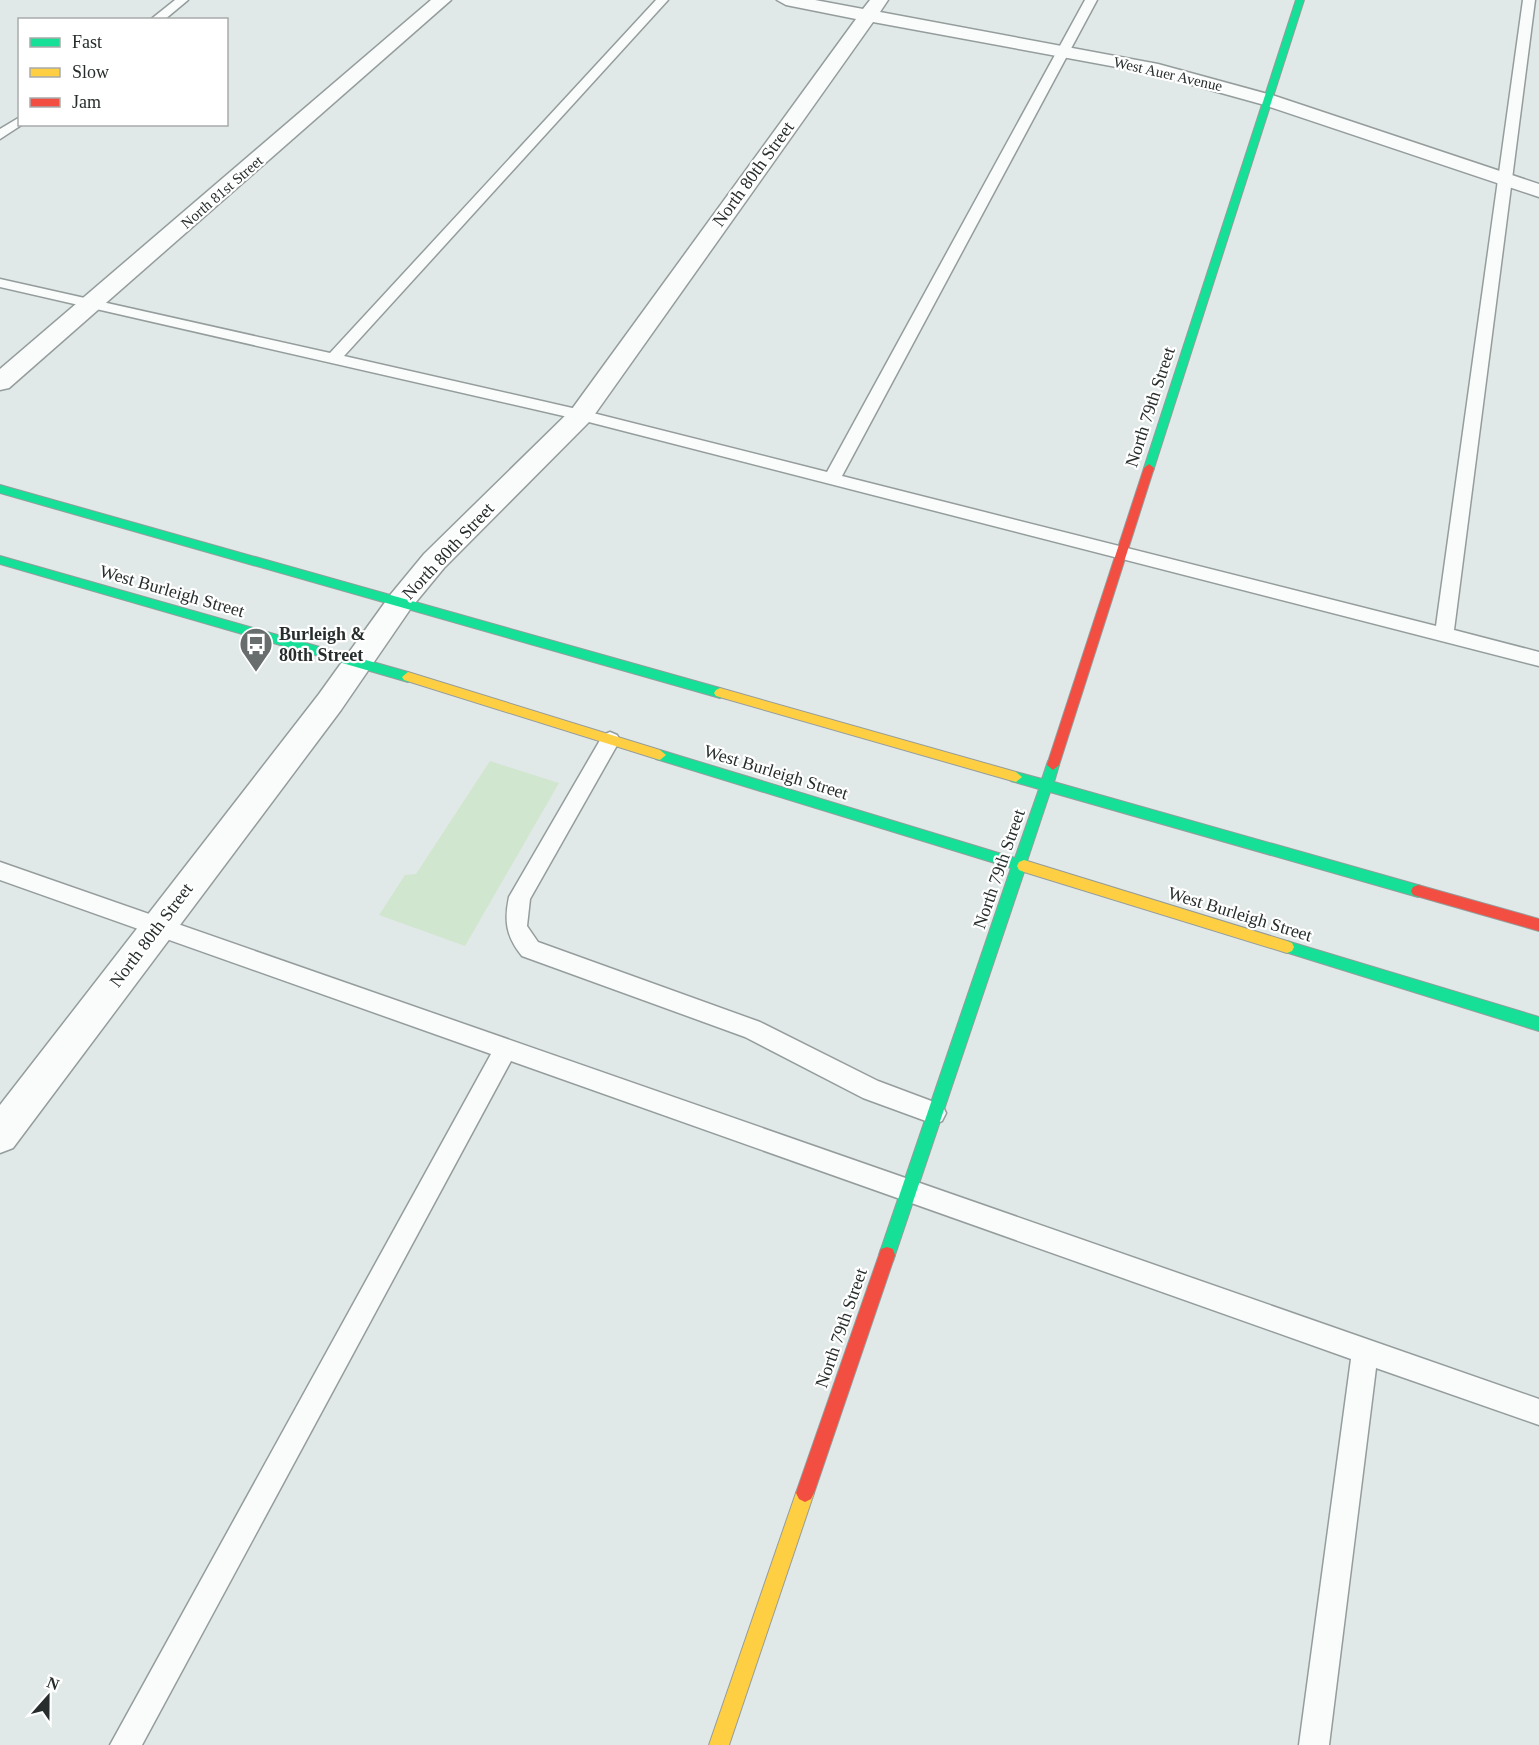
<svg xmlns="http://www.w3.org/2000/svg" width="1539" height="1745" font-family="'Times New Roman',serif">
<rect width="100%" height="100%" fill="#e0e8e8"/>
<!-- green -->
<polygon fill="#d1e6ce" points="490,761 559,783 465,946 379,915 405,875 416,874"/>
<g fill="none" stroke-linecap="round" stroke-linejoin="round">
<!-- lane casing -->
<g stroke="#959c9c" stroke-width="3">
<g id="lane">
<polygon points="175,0 188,0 164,20 150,20"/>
<polygon points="656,0 668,0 344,356 581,410 827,472 1085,0 1097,0 842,476 1436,626 1523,0 1535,0 1454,630 1539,652 1539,666 581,420 0,287 0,279 330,353"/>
<polygon points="20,117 20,124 23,124 0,139 0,129"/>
<path d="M610,732L617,735L620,740L530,899L527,926L538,942L760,1022L878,1081L942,1105L946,1113L942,1121L934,1124L863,1098L745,1037L522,956C506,936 504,921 509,897L603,735Z"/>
<polygon points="0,862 1539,1399 1539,1425 1376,1368 1329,1745 1299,1745 1351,1359 511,1061 142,1745 110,1745 491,1054 0,880"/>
</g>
</g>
<!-- street casing -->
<g stroke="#959c9c" stroke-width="3">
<g id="street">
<polygon points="431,0 451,0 9,388 0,390 0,369"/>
<polygon points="777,0 815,0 863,9 870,0 888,0 880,12 1158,64 1275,96 1539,184 1539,197 1261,104 1149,73 873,22 590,421 444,568 411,608 341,710 13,1148 0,1153 0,1105 319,694 391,594 424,554 572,409 856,19 786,5"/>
</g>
</g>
<!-- fast casing -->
<g stroke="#959c9c" stroke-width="2">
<g id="fast">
<polygon points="1296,0 1304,0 1154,468 1153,471 1145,471 1144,468"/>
<polygon points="0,485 720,688 726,693 720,698 0,493"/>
<polygon points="0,556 408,672 414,677 408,682 0,564"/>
<polygon points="660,750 1015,858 1039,789 1011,781 1010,777 1016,772 1042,779 1048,761 1053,760 1059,765 1054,782 1418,885 1423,887 1425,891 1423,895 1418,897 1050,792 1027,861 1031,866 1029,870 1024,872 895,1255 893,1261 887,1263 881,1261 879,1255 1011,868 656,759 654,755 656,751"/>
<polygon points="1287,941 1539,1017 1539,1031 1282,951 1280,947 1282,943"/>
</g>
</g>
<!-- slow casing -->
<g stroke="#959c9c" stroke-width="2">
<g id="slow">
<polygon points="408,672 660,750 666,755 660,760 404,680 402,677"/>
<polygon points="720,688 1016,772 1022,777 1016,782 716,696 714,693 716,690"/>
<polygon points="1024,860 1287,941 1292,943 1294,947 1292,951 1287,953 1024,872 1019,870 1017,866 1019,862"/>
<polygon points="805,1484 811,1487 814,1493 729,1745 709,1745 796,1493 799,1487"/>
</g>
</g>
<!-- jam casing -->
<g stroke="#959c9c" stroke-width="2">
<g id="jam">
<polygon points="1149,464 1154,468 1059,765 1053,770 1047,765 1144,468"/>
<polygon points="1418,885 1539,919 1539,931 1413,895 1411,891 1413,887"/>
<polygon points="887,1247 893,1249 895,1255 814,1493 811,1499 805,1502 799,1499 796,1493 879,1255 881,1249"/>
</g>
</g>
<!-- lane -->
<use href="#lane" fill="#fafcfc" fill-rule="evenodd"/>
<!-- street -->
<use href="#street" fill="#fafcfc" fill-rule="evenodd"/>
<!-- fast -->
<use href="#fast" fill="#16e098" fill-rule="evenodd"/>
<!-- slow -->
<use href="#slow" fill="#ffcf43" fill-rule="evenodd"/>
<!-- jam -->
<use href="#jam" fill="#f24e42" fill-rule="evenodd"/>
</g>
<!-- icons -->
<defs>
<g id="bus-pin" transform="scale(1.725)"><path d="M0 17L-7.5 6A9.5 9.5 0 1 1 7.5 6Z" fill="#686e6e" stroke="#fff"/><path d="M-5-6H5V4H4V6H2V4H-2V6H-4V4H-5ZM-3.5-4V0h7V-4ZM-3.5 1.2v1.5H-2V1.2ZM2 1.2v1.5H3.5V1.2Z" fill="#fff"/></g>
</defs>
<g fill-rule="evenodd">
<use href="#bus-pin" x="256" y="644"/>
</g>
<g text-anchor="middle" stroke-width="4.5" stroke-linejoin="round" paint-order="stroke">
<!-- far-street labels -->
<g font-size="15" fill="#272d2d" stroke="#fff">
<text transform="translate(1168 74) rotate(13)" y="5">West Auer Avenue</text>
<text transform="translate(222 192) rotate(-41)" y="5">North 81st Street</text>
</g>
<!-- street labels -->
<g font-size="18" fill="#272d2d" stroke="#fff">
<text transform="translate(753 174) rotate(-54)" y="6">North 80th Street</text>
<text transform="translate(1150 407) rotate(-72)" y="6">North 79th Street</text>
<text transform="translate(448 551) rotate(-47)" y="6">North 80th Street</text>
<text transform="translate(172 591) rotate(16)" y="6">West Burleigh Street</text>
<text transform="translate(776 772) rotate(17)" y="6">West Burleigh Street</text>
<text transform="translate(999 869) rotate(-71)" y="6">North 79th Street</text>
<text transform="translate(1240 914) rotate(17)" y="6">West Burleigh Street</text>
<text transform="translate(151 935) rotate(-53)" y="6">North 80th Street</text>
<text transform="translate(841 1328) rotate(-71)" y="6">North 79th Street</text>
</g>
<!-- poi labels -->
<g font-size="18" font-weight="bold" fill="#272d2d" stroke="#fff" text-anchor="start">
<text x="279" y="640">Burleigh &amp;<tspan x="279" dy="21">80th Street</tspan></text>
</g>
</g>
<!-- legend -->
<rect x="18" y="18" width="210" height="108" fill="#ffffff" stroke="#a9abab" stroke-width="1.5"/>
<rect x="30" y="38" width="30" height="9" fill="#16e098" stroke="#a9abab" stroke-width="1.5"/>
<text x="72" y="48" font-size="18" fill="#272d2d">Fast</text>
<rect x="30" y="68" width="30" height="9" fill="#ffcf43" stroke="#a9abab" stroke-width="1.5"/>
<text x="72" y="78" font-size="18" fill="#272d2d">Slow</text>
<rect x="30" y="98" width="30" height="9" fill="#f24e42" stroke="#a9abab" stroke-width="1.5"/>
<text x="72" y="108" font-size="18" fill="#272d2d">Jam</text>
<!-- north arrow -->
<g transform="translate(48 1697) rotate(21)" stroke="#ffffff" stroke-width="4.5" paint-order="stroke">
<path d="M0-4.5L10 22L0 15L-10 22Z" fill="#272d2d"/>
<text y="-9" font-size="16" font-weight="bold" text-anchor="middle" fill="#272d2d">N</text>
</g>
</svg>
